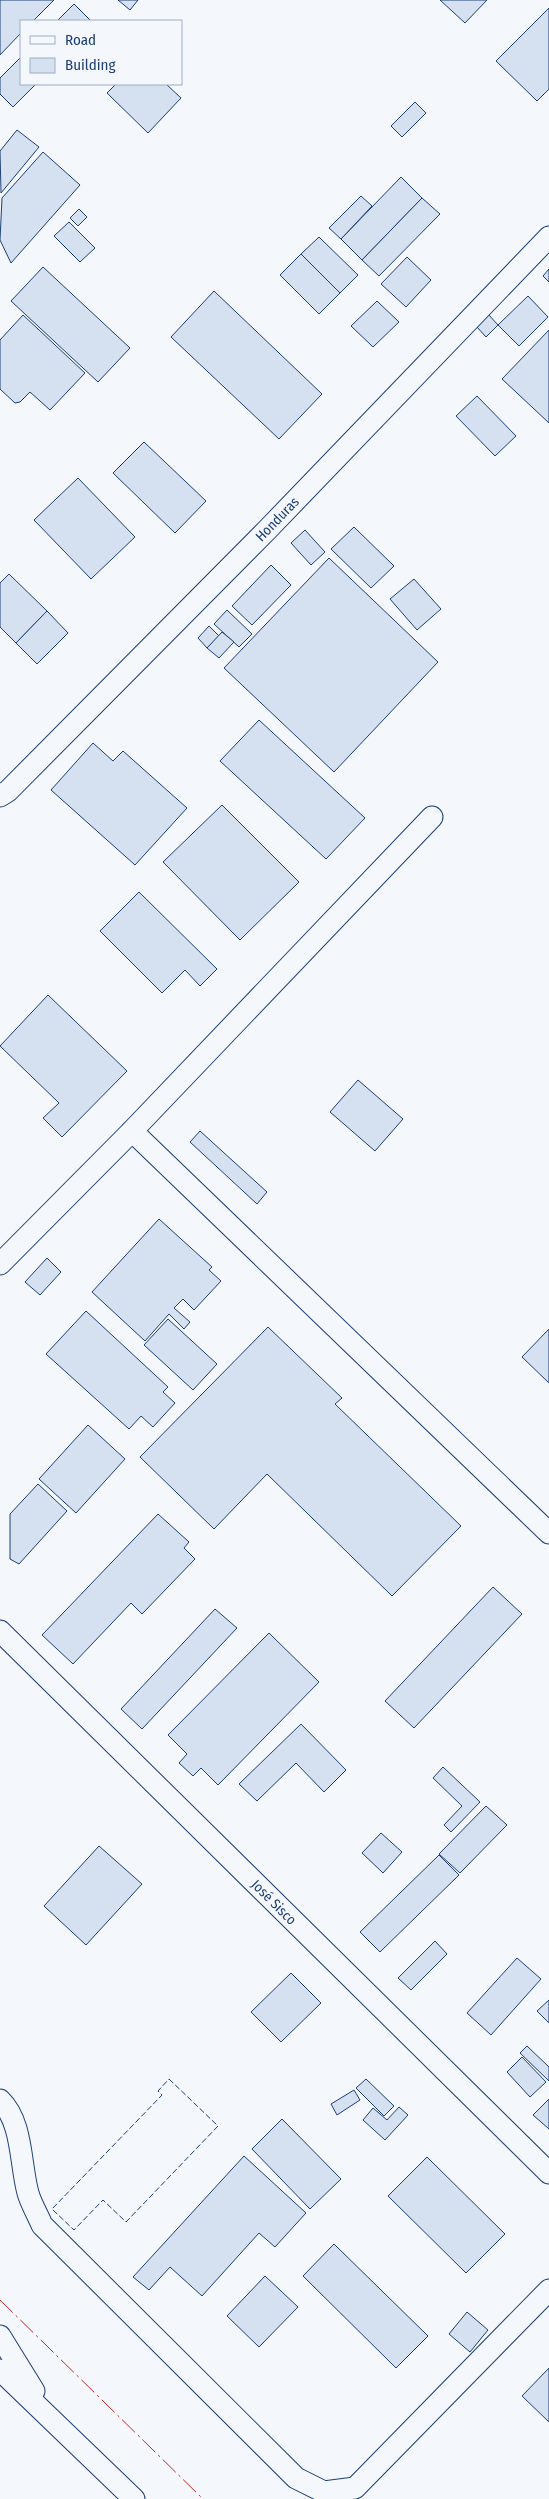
<svg xmlns="http://www.w3.org/2000/svg" width="549" height="2499" font-family="'Fira Sans Condensed',sans-serif">
<rect width="100%" height="100%" fill="#f4f7fb"/>
<!-- building -->
<g fill="#d5e0f0" stroke="#1d3f73">
<polygon points="0,0 54,0 33,21 21,21 21,33 0,55"/>
<polygon points="118,0 138,0 130,10"/>
<polygon points="440,0 487,0 465,23"/>
<polygon points="74,4 91,21 57,21"/>
<polygon points="549,8 549,89 537,101 496,61"/>
<polygon points="21,57 21,84 36,84 13,107 0,94 0,78"/>
<polygon points="116,84 166,84 181,98 148,133 107,93"/>
<polygon points="415,102 426,113 402,137 391,126"/>
<polygon points="17,130 39,147 1,193 0,151"/>
<polygon points="43,152 80,185 11,263 0,240 2,198"/>
<polygon points="401,177 422,198 362,260 341,239"/>
<polygon points="361,196 372,206 341,239 329,228"/>
<polygon points="422,198 440,214 379,276 362,260"/>
<polygon points="79,209 87,217 78,226 70,218"/>
<polygon points="69,222 95,248 80,262 54,236"/>
<polygon points="319,237 358,275 340,293 301,254"/>
<polygon points="301,254 340,293 319,314 280,275"/>
<polygon points="407,257 431,280 406,307 381,284"/>
<polygon points="43,267 130,348 98,382 11,301"/>
<polygon points="549,269 549,282 543,276"/>
<polygon points="214,291 322,394 279,439 171,337"/>
<polygon points="528,296 548,317 519,346 498,325"/>
<polygon points="377,301 399,322 373,347 351,326"/>
<polygon points="488,314 498,325 486,337 476,326"/>
<polygon points="23,315 85,373 50,410 30,392 20,402 15,403 0,389 0,340"/>
<polygon points="549,330 549,423 502,379"/>
<polygon points="477,396 516,436 495,456 456,416"/>
<polygon points="144,442 206,501 175,533 113,473"/>
<polygon points="78,478 135,537 91,579 34,520"/>
<polygon points="354,527 394,566 371,588 331,549"/>
<polygon points="305,530 325,552 311,565 291,543"/>
<polygon points="329,558 438,662 334,772 224,668"/>
<polygon points="271,565 291,585 252,625 232,606"/>
<polygon points="9,574 47,611 16,643 0,627 0,583"/>
<polygon points="414,579 441,609 417,630 390,599"/>
<polygon points="227,610 252,634 239,647 214,624"/>
<polygon points="47,611 68,633 37,664 16,643"/>
<polygon points="209,626 219,636 207,648 198,638"/>
<polygon points="222,632 234,642 219,658 207,648"/>
<polygon points="259,720 365,818 326,859 220,761"/>
<polygon points="93,743 113,761 123,751 187,808 135,865 51,790"/>
<polygon points="222,805 299,882 240,940 163,862"/>
<polygon points="139,892 217,969 200,986 185,970 162,993 100,931"/>
<polygon points="48,995 127,1071 62,1137 43,1118 59,1103 0,1046"/>
<polygon points="358,1080 403,1119 375,1151 330,1112"/>
<polygon points="200,1131 267,1192 257,1204 190,1142"/>
<polygon points="159,1219 212,1267 209,1270 221,1281 194,1310 183,1299 174,1308 190,1322 184,1329 169,1314 145,1341 92,1292"/>
<polygon points="47,1258 61,1272 40,1295 25,1282"/>
<polygon points="86,1311 168,1387 163,1392 175,1403 153,1427 141,1416 129,1429 46,1354"/>
<polygon points="168,1319 217,1364 193,1390 144,1345"/>
<polygon points="268,1327 342,1398 335,1404 461,1526 392,1596 267,1474 214,1529 140,1457"/>
<polygon points="549,1329 549,1383 522,1357"/>
<polygon points="88,1425 125,1459 76,1513 39,1479"/>
<polygon points="38,1484 67,1511 19,1564 10,1559 10,1514"/>
<polygon points="158,1514 189,1542 184,1548 195,1559 142,1614 131,1603 73,1664 42,1635"/>
<polygon points="493,1587 522,1614 414,1728 385,1701"/>
<polygon points="215,1609 237,1628 142,1729 121,1709"/>
<polygon points="269,1633 319,1682 218,1785 201,1768 193,1776 179,1763 187,1754 168,1735"/>
<polygon points="301,1724 346,1770 324,1792 296,1763 257,1801 239,1784"/>
<polygon points="443,1767 480,1802 451,1832 444,1825 462,1806 433,1778"/>
<polygon points="486,1806 507,1825 460,1873 439,1854"/>
<polygon points="381,1833 402,1852 383,1873 362,1853"/>
<polygon points="99,1846 142,1884 86,1945 44,1906"/>
<polygon points="439,1855 459,1875 380,1952 360,1932"/>
<polygon points="435,1941 447,1954 411,1990 398,1978"/>
<polygon points="517,1958 541,1979 491,2035 467,2013"/>
<polygon points="291,1973 321,2003 281,2042 251,2012"/>
<polygon points="549,2000 549,2023 537,2011"/>
<polygon points="527,2046 549,2067 549,2081 520,2053"/>
<polygon points="522,2057 546,2082 530,2097 507,2072"/>
<polygon points="366,2079 394,2106 384,2116 356,2088"/>
<polygon points="354,2090 360,2100 337,2115 331,2104"/>
<polygon points="549,2099 549,2129 533,2115"/>
<polygon points="399,2107 408,2115 385,2140 363,2120 373,2108 387,2120"/>
<polygon points="282,2119 341,2179 310,2209 252,2149"/>
<polygon points="244,2156 306,2213 275,2247 259,2233 202,2296 170,2267 149,2290 133,2277"/>
<polygon points="427,2157 505,2234 466,2273 388,2196"/>
<polygon points="334,2244 428,2336 396,2368 303,2276"/>
<polygon points="265,2276 298,2307 259,2347 227,2316"/>
<polygon points="467,2312 488,2330 470,2352 449,2334"/>
<polygon points="549,2368 549,2422 522,2396"/>
</g>
<g fill="none" stroke-linecap="round" stroke-linejoin="round">
<!-- minor casing -->
<g stroke="#1d3f73" stroke-width="23">
<g id="minor">
<polyline points="0,796 8,791 268,529 549,237"/>
<polyline points="132,1131 549,1533"/>
<polyline points="0,1264 132,1131 432,817"/>
<polyline points="0,1631 549,2173"/>
<path d="M0,2100C23,2122 20,2164 28,2193C31,2204 38,2215 42,2225L296,2478L324,2492L355,2488L549,2290"/>
<polyline points="0,2336 34,2391"/>
<polyline points="0,2370 134,2499"/>
</g>
</g>
<!-- minor -->
<use href="#minor" stroke="#f4f7fb" stroke-width="21"/>
<!-- fence -->
<polygon stroke="#1d3f73" stroke-width="1" stroke-dasharray="6 2.5" stroke-linecap="butt" points="169,2079 218,2126 126,2222 103,2200 74,2230 52,2209 162,2095 158,2091"/>
<!-- power -->
<polyline stroke="#c62828" stroke-width="1" stroke-dasharray="18 4 2.5 4" stroke-linecap="butt" points="0,2300 203,2499"/>
</g>
<g text-anchor="middle" stroke-width="4" stroke-linejoin="round" paint-order="stroke">
<!-- street labels -->
<g font-size="14" fill="#1d3f73" stroke="#f4f7fb">
<text transform="translate(277 519) rotate(-46)" y="5">Honduras</text>
<text transform="translate(274 1902) rotate(45)" y="5">José Sisco</text>
</g>
</g>
<!-- legend -->
<rect x="20" y="20" width="162" height="65" fill="#f4f7fb" stroke="#9eadc5"/>
<rect x="30" y="36" width="25" height="8" fill="#f4f7fb" stroke="#9eadc5"/>
<text x="65" y="45" font-size="15" fill="#1d3f73">Road</text>
<rect x="30" y="58" width="25" height="15" fill="#d5e0f0" stroke="#9eadc5"/>
<text x="65" y="70" font-size="15" fill="#1d3f73">Building</text>
</svg>
